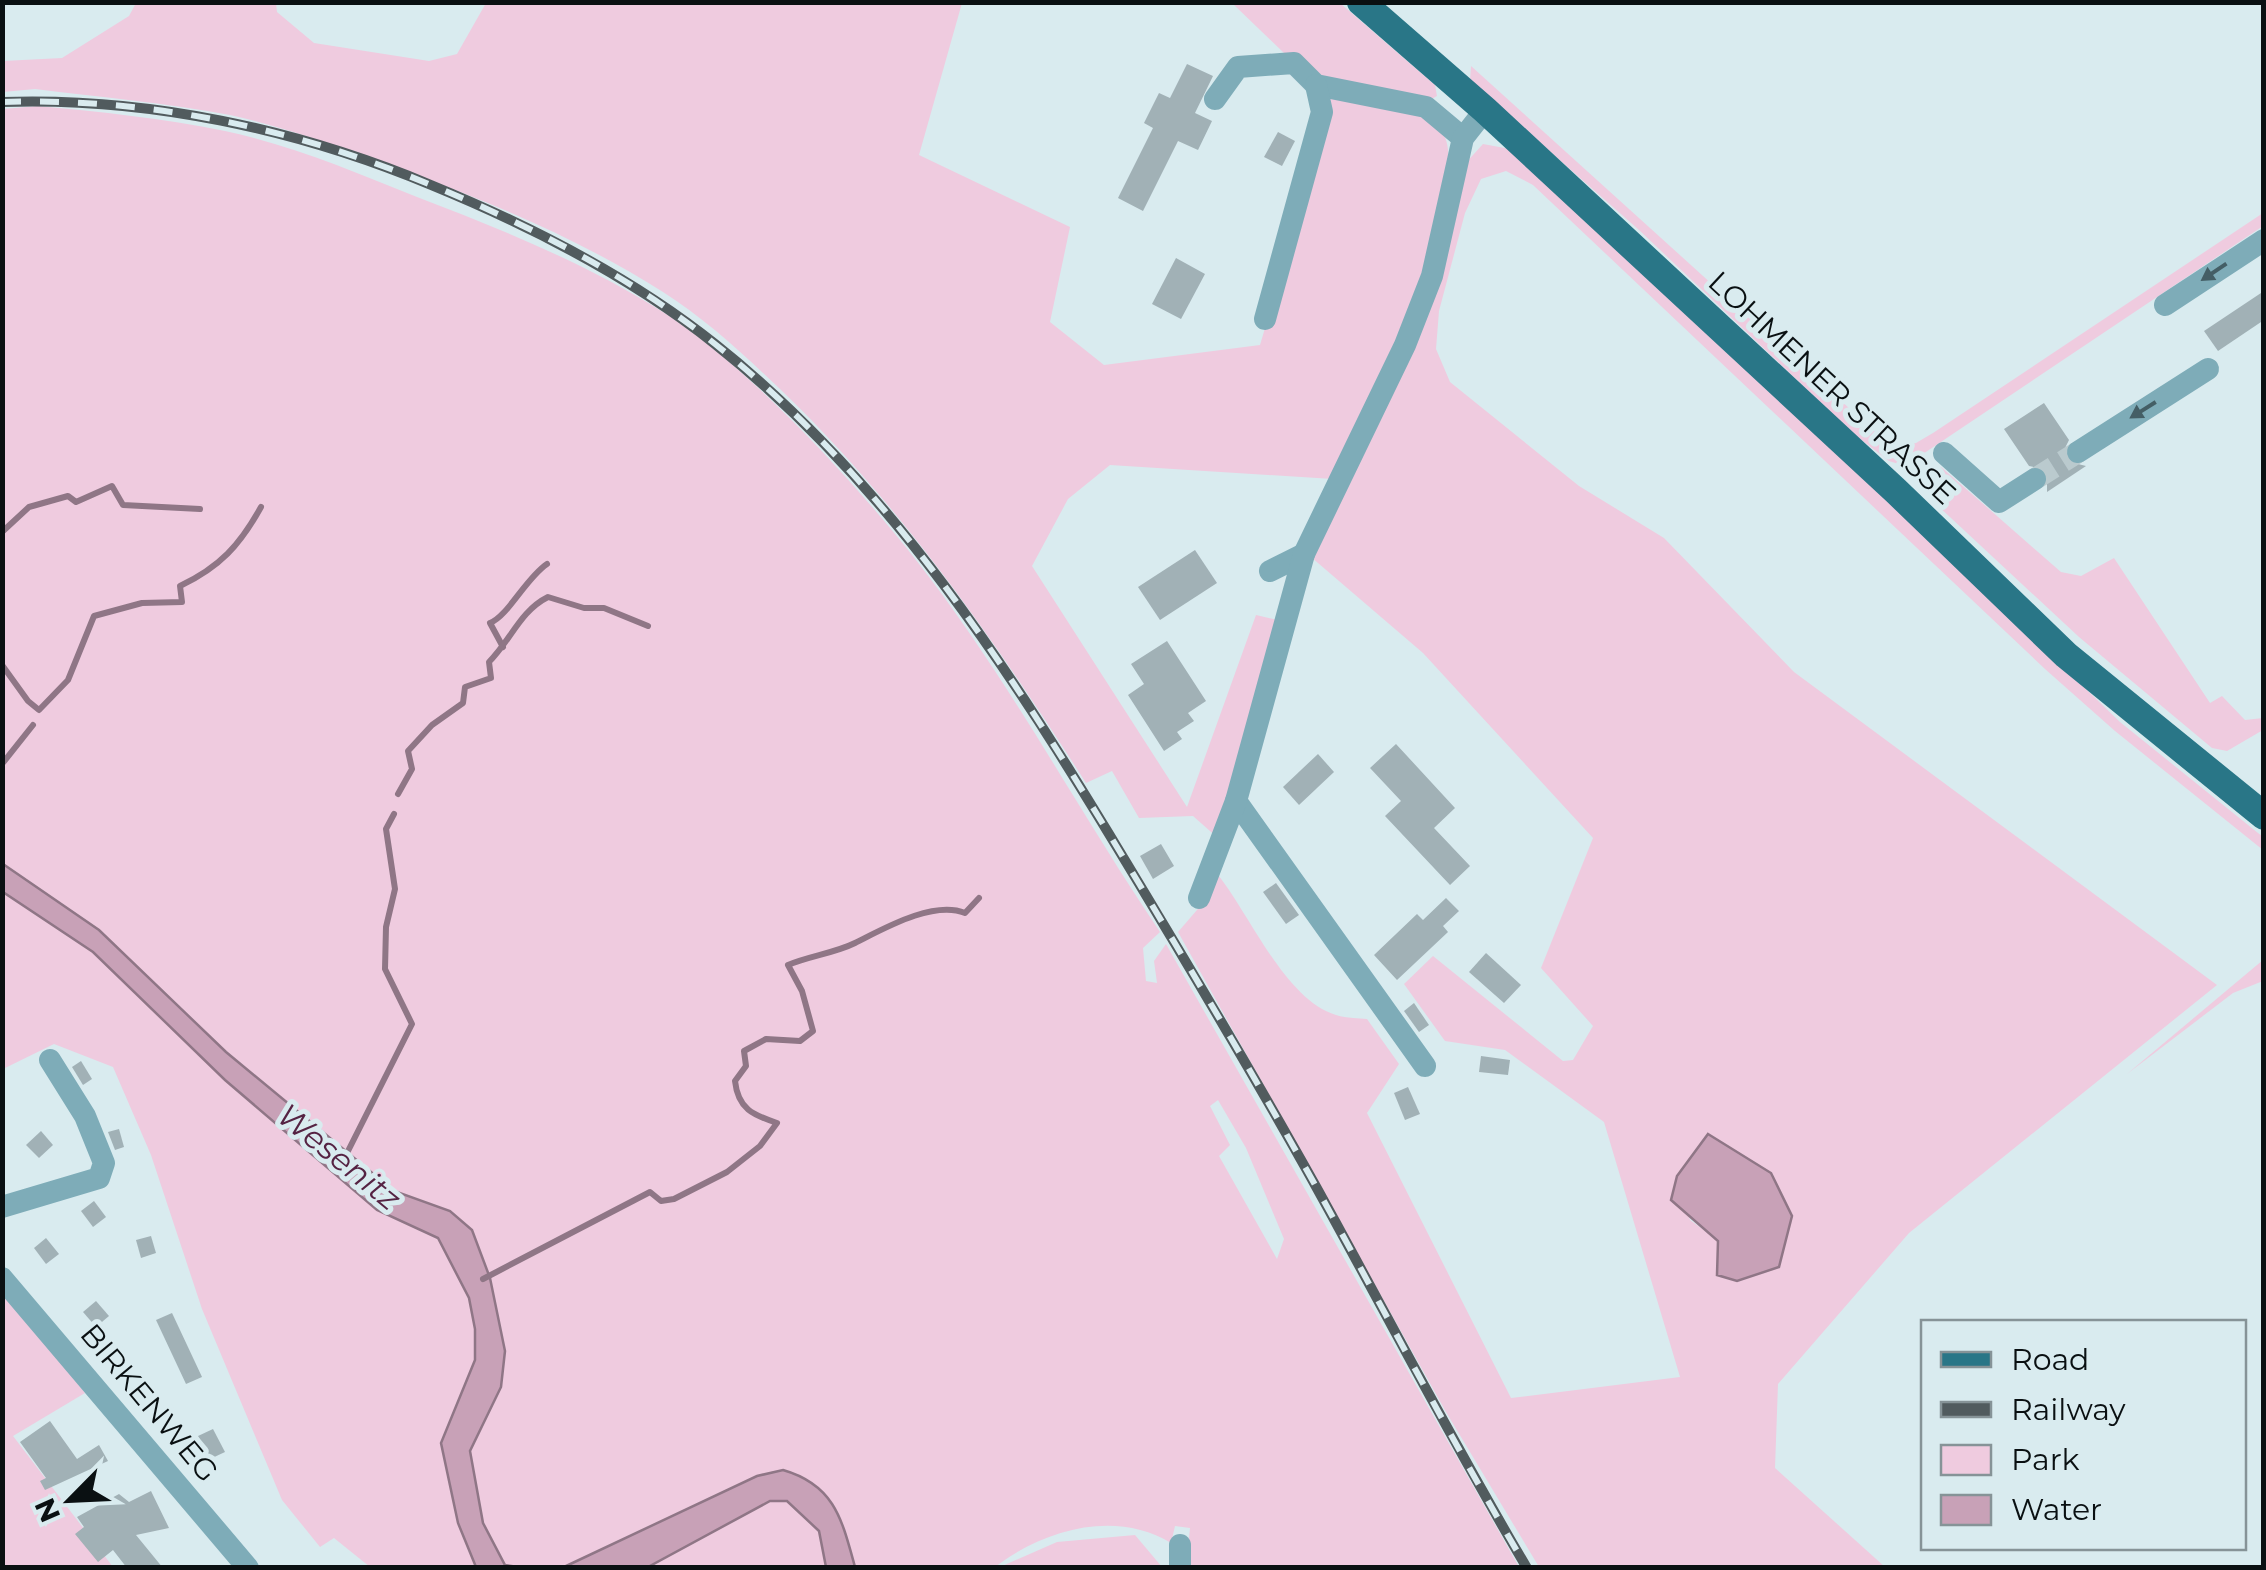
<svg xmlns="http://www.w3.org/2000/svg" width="2266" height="1570" font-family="Montserrat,sans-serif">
<rect width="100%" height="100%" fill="#d9ebef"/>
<!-- green -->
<g fill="#efcbdf" fill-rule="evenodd">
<path d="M136,3H276L277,12L314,43L429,61L457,54L486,3H962L919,155L1070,227L1050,322L1104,365L1260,345L1328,116L1326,95C1361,102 1415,101 1440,129C1482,174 1358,425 1333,479L1110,465L1068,499L1032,566L1187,807L1256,615L1278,620L1219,839L1193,816L1139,818L1112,771L1086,783C996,642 901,505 780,389C743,354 707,320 663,292C584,242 499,205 410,173C352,152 291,128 230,115C166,103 99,97 35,89L3,92V61L62,58L129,16Z"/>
<polygon points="1232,3 1340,3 1435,85 1437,96 1428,101 1317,75 1284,53"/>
<polygon points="1471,66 1892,447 1916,443 1933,433 2263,213 2263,226 1905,466 1889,461 1855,435 1639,230 1470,81"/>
<path d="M38,106C100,112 163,118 225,131C291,145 355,172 417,197C501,229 587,264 663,312C748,366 853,480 916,560C1007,676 1077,809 1160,932L1143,948L1146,981L1157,983L1154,961L1166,944L1519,1567H1186L1190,1528L1175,1526L1171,1543C1117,1510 1046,1528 995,1567H370L334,1538L320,1547L282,1500L202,1309L151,1155L113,1067L54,1044L3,1069V109ZM1218,1100L1246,1148L1284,1239L1277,1259L1219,1156L1230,1145L1210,1106Z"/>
<path d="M1483,144L1510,149L1889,499L2120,722L2263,837V850L2115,731L2045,669L1533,185L1506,171L1481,179L1465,213L1439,311L1436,349L1450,382L1579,486L1664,538L1794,672L2217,985L1909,1233L1778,1384L1775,1468L1885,1567H1539L1446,1412L1178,932L1203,903L1215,871C1249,912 1284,999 1336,1015C1345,1018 1357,1018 1367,1019L1399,1064L1367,1113L1511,1398L1680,1377L1604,1122L1505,1050L1445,1041L1404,984L1433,956L1563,1061L1573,1060L1593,1026L1541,968L1593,838L1423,653L1311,557L1463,166ZM1709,1134L1771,1173L1719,1241L1690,1220L1677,1176Z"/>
<polygon points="1941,467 2061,572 2081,576 2114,558 2210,703 2222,696 2245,720 2263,718 2263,730 2227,751 2212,748 2079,637 1937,505 1934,488 1928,482"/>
<polygon points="2263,960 2263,981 2233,993 2127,1074"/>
<polygon points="2,1289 85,1393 13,1436 113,1567 3,1567"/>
<polygon points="1135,1535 1162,1567 1000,1567 1057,1542"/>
</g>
<!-- water -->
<g fill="#c8a1b7" stroke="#8f7686" stroke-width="2.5">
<polygon points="3,864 99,930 226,1052 394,1191 450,1211 472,1230 490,1278 505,1351 501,1387 470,1451 483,1523 505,1565 518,1567 476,1567 458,1523 441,1443 475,1360 475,1329 469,1298 438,1238 377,1210 225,1080 93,952 3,892"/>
<polygon points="1708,1134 1771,1173 1792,1216 1779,1267 1737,1281 1717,1275 1718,1241 1671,1200 1677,1176"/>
<path d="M783,1470C835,1485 842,1520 855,1567H826L819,1531L787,1501H770L648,1567H564L757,1476Z"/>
</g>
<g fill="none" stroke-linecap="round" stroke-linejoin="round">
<!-- stream -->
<g stroke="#8f7686" stroke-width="6">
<polyline points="2,532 29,507 68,496 76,502 112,486 123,505 200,509"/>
<path d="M503,647L490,623C508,616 526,578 547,564"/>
<path d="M2,665L28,701L39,710L68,680L94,616L142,603L182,602L180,586C220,567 240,545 261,507"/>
<polyline points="2,764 33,725"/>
<path d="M398,794L412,769L408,751L432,725L463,703L465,687L491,678L489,662C511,640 520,611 548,597L584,608H604L648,626"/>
<polyline points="345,1157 412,1024 385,969 386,927 395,889 386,829 394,814"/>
<path d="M483,1279L650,1192L661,1201L674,1199L727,1172L760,1146L777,1123C753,1115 738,1109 735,1081L746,1066L744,1051L766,1039L800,1041L813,1031L802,991L788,965C809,956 835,953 855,943C883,929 933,900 965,913L979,898"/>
</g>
</g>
<!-- building -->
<g fill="#a1b1b6">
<polygon points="1187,64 1213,76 1195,113 1212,121 1198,150 1178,141 1143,211 1118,198 1153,128 1144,123 1159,93 1170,98"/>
<polygon points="1278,132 1295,141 1282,166 1264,157"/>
<polygon points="1176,258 1205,274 1181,319 1152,304"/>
<polygon points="2264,291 2264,320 2218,351 2204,331"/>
<polygon points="2044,403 2069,440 2063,452 2066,461 2086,466 2047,492 2047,470 2029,466 2004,429"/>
<polygon points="1195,550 1217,583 1160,620 1138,587"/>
<polygon points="1167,641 1206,701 1188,713 1194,721 1177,732 1182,739 1164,751 1128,695 1144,684 1131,664"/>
<polygon points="1396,744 1455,808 1434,828 1470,866 1450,885 1385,816 1401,801 1370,768"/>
<polygon points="1318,754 1334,772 1299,805 1283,787"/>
<polygon points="1161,844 1174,866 1153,879 1140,856"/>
<polygon points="1276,883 1299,915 1286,924 1263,892"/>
<polygon points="1446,898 1459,911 1443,926 1448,932 1397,980 1374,955 1417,914 1423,920"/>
<polygon points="1486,953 1521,985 1504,1003 1469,972"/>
<polygon points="1414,1003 1429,1025 1419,1032 1404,1011"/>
<polygon points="1481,1056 1510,1060 1508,1075 1479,1072"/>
<polygon points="81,1061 92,1079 83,1085 72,1067"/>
<polygon points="1408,1087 1420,1114 1405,1120 1394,1093"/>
<polygon points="119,1129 124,1147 115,1150 108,1132"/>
<polygon points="41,1131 53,1145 39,1158 26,1145"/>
<polygon points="94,1201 106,1217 93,1227 81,1211"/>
<polygon points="151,1236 156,1253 141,1258 136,1240"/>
<polygon points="46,1238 59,1254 46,1264 34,1248"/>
<polygon points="96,1301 109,1316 96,1327 83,1312"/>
<polygon points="172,1313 202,1377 186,1384 156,1320"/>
<polygon points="50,1421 77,1459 99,1445 108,1461 45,1490 40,1481 46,1478 20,1442"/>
<polygon points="213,1429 225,1452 210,1459 198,1436"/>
<polygon points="151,1491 169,1528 136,1535 163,1568 127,1568 113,1550 98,1562 75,1534 84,1527 77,1517 119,1494 129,1502"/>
</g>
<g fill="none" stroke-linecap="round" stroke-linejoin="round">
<!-- minor-tunnel -->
<polyline stroke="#bacace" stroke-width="22" stroke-dasharray="22 11" stroke-linecap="butt" points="2035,479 2078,452"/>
<!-- minor -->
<g stroke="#7eacb8" stroke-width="22">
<polyline points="1215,99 1238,67 1294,63 1316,85 1426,107 1463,138"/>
<polyline points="2165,305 2264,240"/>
<polyline points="1265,319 1322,112 1316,85"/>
<polyline points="2078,452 2208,369"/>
<polyline points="1944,453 1999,502 2035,479"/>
<polyline points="1270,571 1304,554"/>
<polyline points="1236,801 1425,1066"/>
<polyline points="1199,898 1236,801 1304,554 1405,345 1432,276 1463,138 1485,110"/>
<polyline points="2,1207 99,1178 104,1163 85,1116 50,1060"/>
<polyline points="2,1278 248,1568"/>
<polyline points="1180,1568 1180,1545"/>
</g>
<!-- major -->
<polyline stroke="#297687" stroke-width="28" points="1361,2 1485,110 1896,491 2066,655 2264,816"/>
<!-- rail casing -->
<g stroke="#515b5e" stroke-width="10">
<path id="rail" d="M2,102C148,97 297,129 431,185C531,226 630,276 715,344C890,483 1012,673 1126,862C1190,968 1253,1074 1314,1183C1385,1311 1452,1442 1527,1568"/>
</g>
<!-- rail -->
<use href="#rail" stroke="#d9ebef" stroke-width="6" stroke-dasharray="19" stroke-linecap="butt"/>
</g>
<!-- one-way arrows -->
<defs><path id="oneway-solid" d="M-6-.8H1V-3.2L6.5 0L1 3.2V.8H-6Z" transform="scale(2.5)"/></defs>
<g fill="#445e65">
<use href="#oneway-solid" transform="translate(2214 272) rotate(146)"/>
<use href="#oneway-solid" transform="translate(2143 410) rotate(148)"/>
</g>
<g text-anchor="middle" stroke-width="10" stroke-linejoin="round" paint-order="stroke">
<!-- street labels -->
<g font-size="30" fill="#0a1012" stroke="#d9ebef">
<text transform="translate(1832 388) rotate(43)" y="10">LOHMENER STRASSE</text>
<text transform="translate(149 1403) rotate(50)" y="10">BIRKENWEG</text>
</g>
<!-- water labels -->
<g font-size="32" font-style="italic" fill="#552343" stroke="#d9ebef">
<text transform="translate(339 1157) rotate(39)" y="11">Wesenitz</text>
</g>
</g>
<!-- border -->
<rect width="2266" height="1570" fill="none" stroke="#0a1012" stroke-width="10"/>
<!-- legend -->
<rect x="1921" y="1320" width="325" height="230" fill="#d9ebef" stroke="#869397" stroke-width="2.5"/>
<rect x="1941" y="1352" width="50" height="15" fill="#297687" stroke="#869397" stroke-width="2.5"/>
<text x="2011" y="1370" font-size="30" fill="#0a1012">Road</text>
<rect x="1941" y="1402" width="50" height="15" fill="#515b5e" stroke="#869397" stroke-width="2.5"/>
<text x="2011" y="1420" font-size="30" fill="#0a1012">Railway</text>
<rect x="1941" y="1445" width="50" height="30" fill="#efcbdf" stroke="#869397" stroke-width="2.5"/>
<text x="2011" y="1470" font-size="30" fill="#0a1012">Park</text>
<rect x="1941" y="1495" width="50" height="30" fill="#c8a1b7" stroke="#869397" stroke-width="2.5"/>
<text x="2011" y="1520" font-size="30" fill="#0a1012">Water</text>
<!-- north arrow -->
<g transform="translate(70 1500) rotate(246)" stroke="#d9ebef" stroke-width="8" paint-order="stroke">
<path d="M0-8L18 38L0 25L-18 38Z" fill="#0a1012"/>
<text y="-15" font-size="28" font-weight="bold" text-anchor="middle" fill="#0a1012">N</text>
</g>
</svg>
